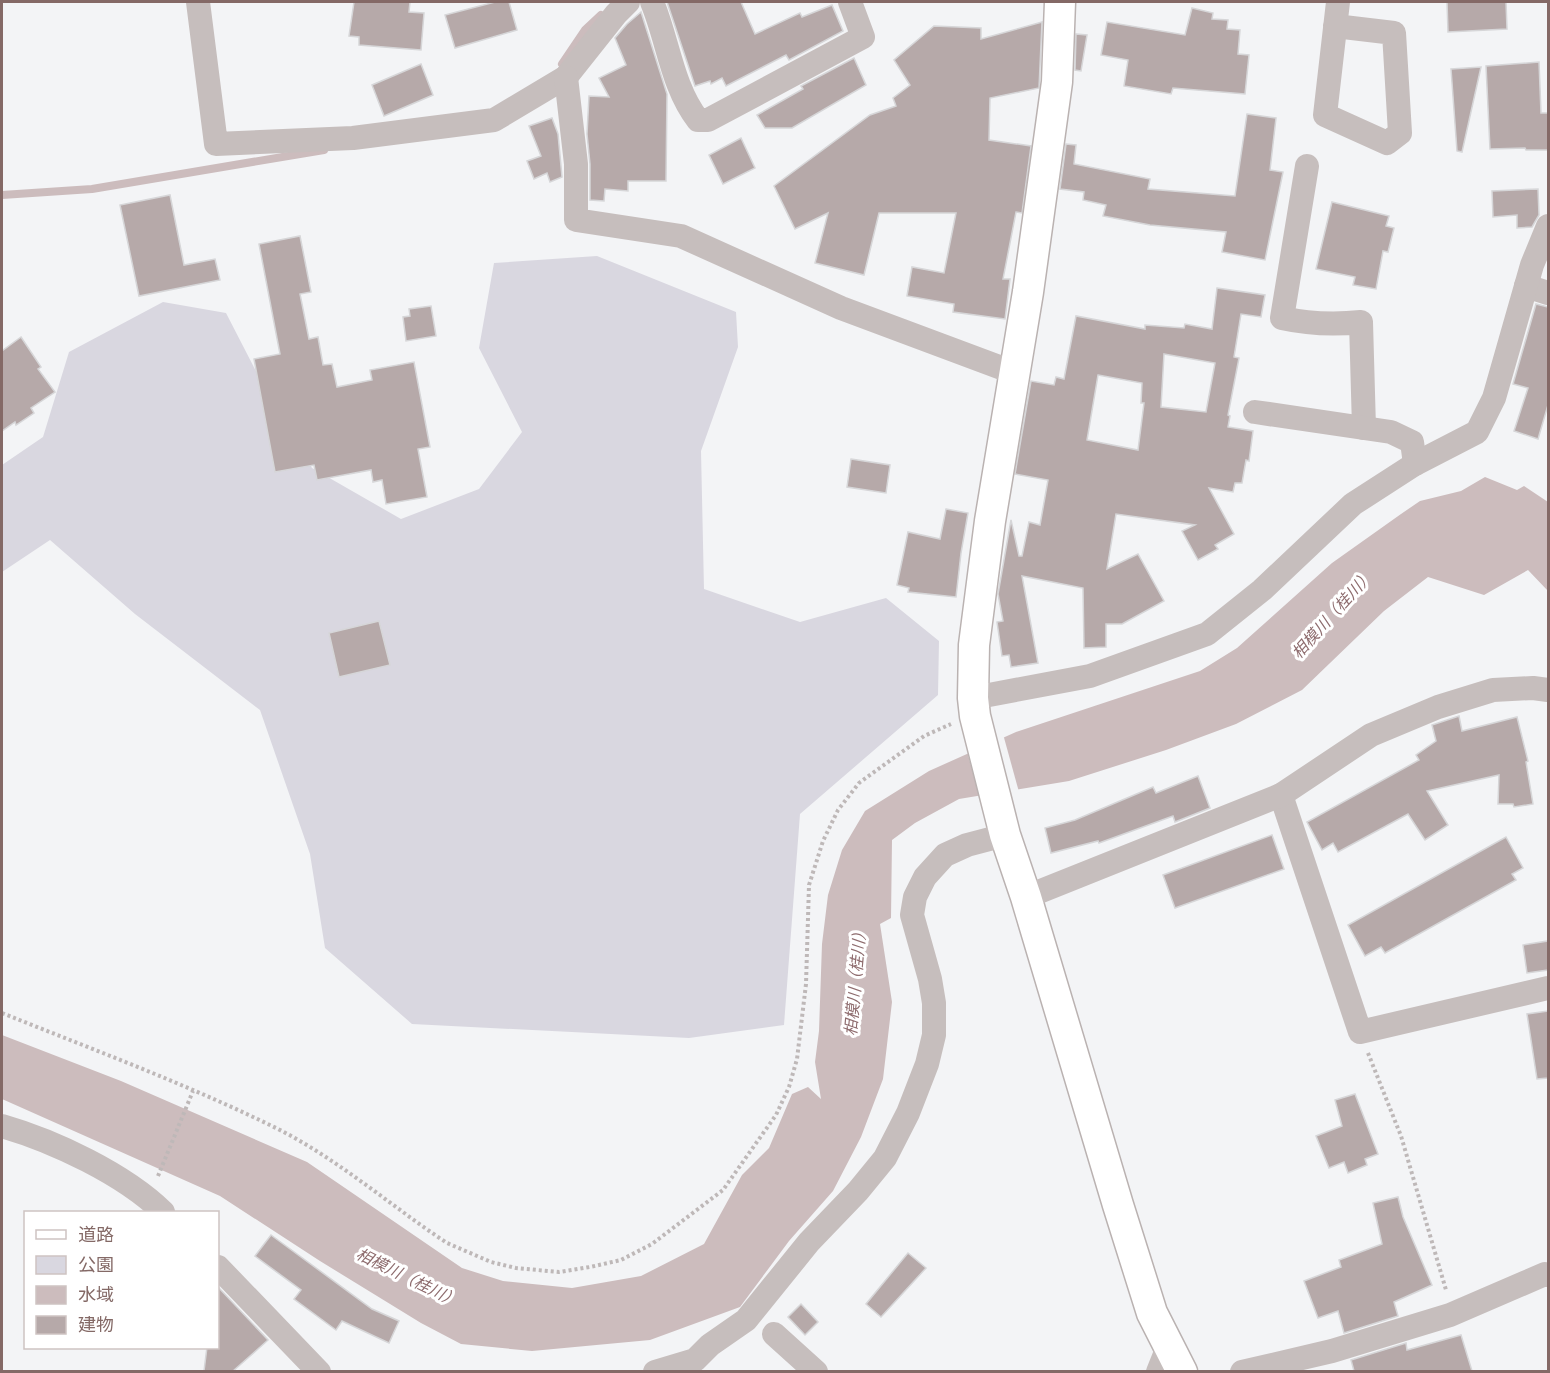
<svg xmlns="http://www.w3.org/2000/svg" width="1550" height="1373" font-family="'Fira Sans Condensed','Noto Sans JP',sans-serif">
<rect width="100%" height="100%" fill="#f3f4f6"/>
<!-- green -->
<polygon fill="#d9d7e0" points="597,256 736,312 738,347 701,451 704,589 800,622 886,598 939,641 938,695 800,814 784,1025 689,1038 412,1024 325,948 310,854 260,710 135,614 50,540 2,572 2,465 43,437 69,352 163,302 226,313 259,377 312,468 401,519 479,489 522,432 479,348 494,263"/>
<!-- water -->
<polygon fill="#ccbcbd" points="1485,477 1517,490 1524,486 1548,502 1548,591 1528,570 1484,595 1428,577 1384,611 1302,690 1236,724 1166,750 1069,781 959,799 915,823 892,840 891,918 880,924 892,1002 883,1079 861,1137 833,1191 789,1241 740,1307 650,1340 532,1351 461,1344 421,1323 320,1261 220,1196 2,1099 2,1035 121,1081 307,1162 462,1268 503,1281 572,1288 641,1276 704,1244 742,1175 769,1148 792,1094 808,1087 821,1099 815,1062 819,1031 822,944 828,895 842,850 865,811 929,771 1016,732 1200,671 1237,648 1332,563 1401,514 1420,501 1461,491"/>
<!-- pier -->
<polygon fill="#f3f4f6" points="1003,734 1019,792 980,799 967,751"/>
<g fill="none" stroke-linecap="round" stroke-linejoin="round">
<!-- stream -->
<g stroke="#ccbcbd" stroke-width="8">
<polyline points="562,64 585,30 601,15"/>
<polyline points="2,195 92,189 324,150"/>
</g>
</g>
<!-- building -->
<g fill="#b6a9a9" stroke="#d6d6d8" stroke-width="1.5" fill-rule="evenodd">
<polygon points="354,2 410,2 409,12 424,13 421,50 359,45 359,37 349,36"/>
<polygon points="495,2 509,2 517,30 455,48 445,15"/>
<polygon points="667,2 741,2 755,34 800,13 802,17 832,5 843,31 789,60 786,55 726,86 722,78 711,84 710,81 695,86"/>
<polygon points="1447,2 1506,2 1507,29 1448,32"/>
<polygon points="1192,8 1213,13 1212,19 1228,20 1227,29 1240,30 1238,54 1249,55 1245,94 1173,88 1171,94 1124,86 1128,60 1101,55 1107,22 1185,35"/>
<polygon points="641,12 667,94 666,181 628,181 628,191 605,189 604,201 590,200 590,164 587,134 589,96 609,97 599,78 626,65 615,38 627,24"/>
<polygon points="1042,22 1039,88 990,98 989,140 1031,146 1022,213 1016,212 1003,279 1010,279 1005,319 953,312 954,304 907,296 912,267 944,273 956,213 879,213 864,275 815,263 828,213 795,229 774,186 870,115 896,106 893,98 910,85 894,60 934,26 981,28 981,39"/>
<polygon points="1076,34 1087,35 1081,71 1075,70"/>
<polygon points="854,58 866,85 792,128 765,128 757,115 803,89 801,86"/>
<polygon points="1539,62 1541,113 1548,113 1548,150 1526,150 1525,148 1490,149 1486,66"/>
<polygon points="421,64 433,95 384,116 372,85"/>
<polygon points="1481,67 1462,152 1457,151 1451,69"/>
<polygon points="1247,114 1276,118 1270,170 1283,172 1265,260 1222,252 1226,232 1150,225 1103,216 1106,205 1083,200 1084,192 1060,189 1066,144 1076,145 1074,164 1150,179 1148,189 1235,196"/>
<polygon points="552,118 558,134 562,177 550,182 547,173 534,179 527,161 541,156 529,126"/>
<polygon points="741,138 755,168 723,184 709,155"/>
<polygon points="1538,189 1539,215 1532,227 1517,228 1517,215 1493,217 1492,191"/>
<polygon points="170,195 184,265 215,259 220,280 139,296 120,205"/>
<polygon points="1332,202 1389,216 1386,226 1394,228 1388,252 1383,251 1376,289 1353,285 1355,277 1316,269"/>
<polygon points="300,236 311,292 300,294 309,339 318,337 323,365 332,364 337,387 372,380 370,370 414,362 430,447 418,449 427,497 386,504 382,480 373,482 371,470 317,480 314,465 275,472 254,359 280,354 259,244"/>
<path d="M1217,288L1265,295L1261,317L1241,314L1234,357L1239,358L1228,415L1230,416L1228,427L1253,431L1249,461L1246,460L1242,483H1235L1233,492L1209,488L1234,534L1215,545L1218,549L1198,560L1182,531L1195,525L1116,514L1107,569L1138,554L1164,601L1122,624H1106V647L1084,648L1083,588L1022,576L1038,663L1011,667L1009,655L1002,656L997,622L1003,621L998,594L1011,520L1019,556H1022L1029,522L1040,525L1048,480L1015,474L1031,381L1054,385L1056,377L1064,379L1076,316L1145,329V325L1184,328L1185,324L1212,329ZM1164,354L1215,363L1206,412L1161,407ZM1098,375L1142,383L1141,403H1144L1138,450L1087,440Z"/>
<polygon points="1536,304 1548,307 1548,405 1538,439 1514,431 1528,388 1513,384"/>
<polygon points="431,306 436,336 406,341 403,317 410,316 409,309"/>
<polygon points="21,337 41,367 38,369 55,392 31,408 34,413 16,425 15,422 2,431 2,351"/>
<polygon points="851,459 890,465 886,493 847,487"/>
<polygon points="946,509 968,513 961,553 956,597 908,592 909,588 897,585 908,532 940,539"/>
<polygon points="379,621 390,665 339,677 329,633"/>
<polygon points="1459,716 1462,731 1517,717 1528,761 1526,762 1533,804 1514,807 1513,804 1498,804 1499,775 1427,791 1448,825 1425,840 1408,814 1338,852 1333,843 1322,850 1307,822 1419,760 1416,755 1436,741 1432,725"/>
<polygon points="1198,776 1210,808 1175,822 1173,816 1099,843 1098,841 1051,853 1045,828 1075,820 1153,787 1156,793"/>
<polygon points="1272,835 1284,869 1175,908 1163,875"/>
<polygon points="1506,837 1523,868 1512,874 1516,880 1385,953 1381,947 1365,956 1348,925"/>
<polygon points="1548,941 1548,970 1527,973 1523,945"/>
<polygon points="1548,1011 1548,1078 1537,1079 1527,1014"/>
<polygon points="1355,1094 1378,1154 1365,1159 1367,1165 1348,1173 1344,1162 1329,1168 1316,1136 1342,1126 1335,1100"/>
<polygon points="1398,1197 1403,1217 1432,1285 1394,1302 1398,1316 1344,1333 1338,1311 1318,1318 1304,1281 1341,1267 1339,1260 1382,1244 1373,1203"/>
<polygon points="271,1235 372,1309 399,1321 389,1343 342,1321 336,1330 294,1299 301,1290 255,1256"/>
<polygon points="908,1253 926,1268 881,1317 866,1304"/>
<polygon points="218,1287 268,1340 233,1371 204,1371 207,1347 218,1347"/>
<polygon points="801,1304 818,1322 805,1335 788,1317"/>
<polygon points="1461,1335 1472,1371 1354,1371 1351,1360 1406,1343 1407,1350"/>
</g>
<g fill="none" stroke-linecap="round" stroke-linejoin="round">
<!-- major casing -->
<g stroke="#bab2b1" stroke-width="33">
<polyline id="major" points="1060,2 1057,82 1028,292 990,521 974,645 973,698 975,716 1005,835 1026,897 1118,1205 1152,1313 1182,1372"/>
</g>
<!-- path -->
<g stroke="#beb8b8" stroke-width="4" stroke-dasharray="3 3" stroke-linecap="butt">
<path d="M2,1013C94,1050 189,1085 278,1129C339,1160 391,1206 447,1243L491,1262L516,1268L559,1272L590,1267L621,1260L652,1244L723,1190L776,1115L789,1087L797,1059L806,984L809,885L823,841L838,810L859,783L924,736L951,724"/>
<polyline points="1368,1053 1401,1136 1446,1290"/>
<polyline points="158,1176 193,1091"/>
</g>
<!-- minor -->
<g stroke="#c6bebd" stroke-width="24">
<polyline points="198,2 216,144 353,138 494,120 566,77 616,14 628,2"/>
<path d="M652,2C668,40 672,87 698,120H708L863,37L850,2"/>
<polyline points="1335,26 1394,33 1400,133 1387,143 1325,115 1338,2"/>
<polyline points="566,77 576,164 576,220 681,236 841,308 1015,373"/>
<path d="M1307,166L1282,318C1309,324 1333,325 1361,322L1364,428"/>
<polyline points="1526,286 1548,293"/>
<polyline points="1255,412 1391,432 1412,442 1415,464"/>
<polyline points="973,698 1090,676 1207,634 1262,590 1353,504 1415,464 1477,432 1494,398 1532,265 1548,226"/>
<polyline points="1281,795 1360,1032 1548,988"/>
<polyline points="1026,897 1281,795 1371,735 1438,707 1493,690 1533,688 1548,690"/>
<path d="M2,1126C54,1141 124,1174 163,1212"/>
<polyline points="218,1267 319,1372"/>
<polyline points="774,1334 816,1372"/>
<polyline points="655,1372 695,1360 710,1345 746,1320 809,1242 858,1191 885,1158 908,1113 927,1064 934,1035 934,1003 930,979 912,915 915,897 925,877 945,855 967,845 1005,835"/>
<polyline points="1158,1372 1168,1347"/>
<polyline points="1242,1372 1332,1351 1450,1315 1545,1274 1548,1275"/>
</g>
<!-- major -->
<use href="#major" stroke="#fff" stroke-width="30"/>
</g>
<g text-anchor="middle" stroke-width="6" stroke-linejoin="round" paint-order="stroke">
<!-- water labels -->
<g font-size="16" font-style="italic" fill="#8e6c6e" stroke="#fff">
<text transform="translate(1332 614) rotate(-48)" y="6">相模川（桂川）</text>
<text transform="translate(855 980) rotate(-85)" y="6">相模川（桂川）</text>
<text transform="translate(408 1277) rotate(26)" y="6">相模川（桂川）</text>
</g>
</g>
<!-- border -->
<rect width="1550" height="1373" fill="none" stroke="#846966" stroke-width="6"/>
<!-- legend -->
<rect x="24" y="1211" width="195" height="138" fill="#ffffff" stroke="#cec3c2" stroke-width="1.5"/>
<rect x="36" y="1230" width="30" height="9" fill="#ffffff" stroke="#cec3c2" stroke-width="1.5"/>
<text x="78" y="1241" font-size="18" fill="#846966">道路</text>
<rect x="36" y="1256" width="30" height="18" fill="#d9d7e0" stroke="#cec3c2" stroke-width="1.5"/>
<text x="78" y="1271" font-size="18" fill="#846966">公園</text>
<rect x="36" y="1286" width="30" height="18" fill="#ccbcbd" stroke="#cec3c2" stroke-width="1.5"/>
<text x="78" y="1301" font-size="18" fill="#846966">水域</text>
<rect x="36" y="1316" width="30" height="18" fill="#b6a9a9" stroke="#cec3c2" stroke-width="1.5"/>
<text x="78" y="1331" font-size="18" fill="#846966">建物</text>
</svg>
